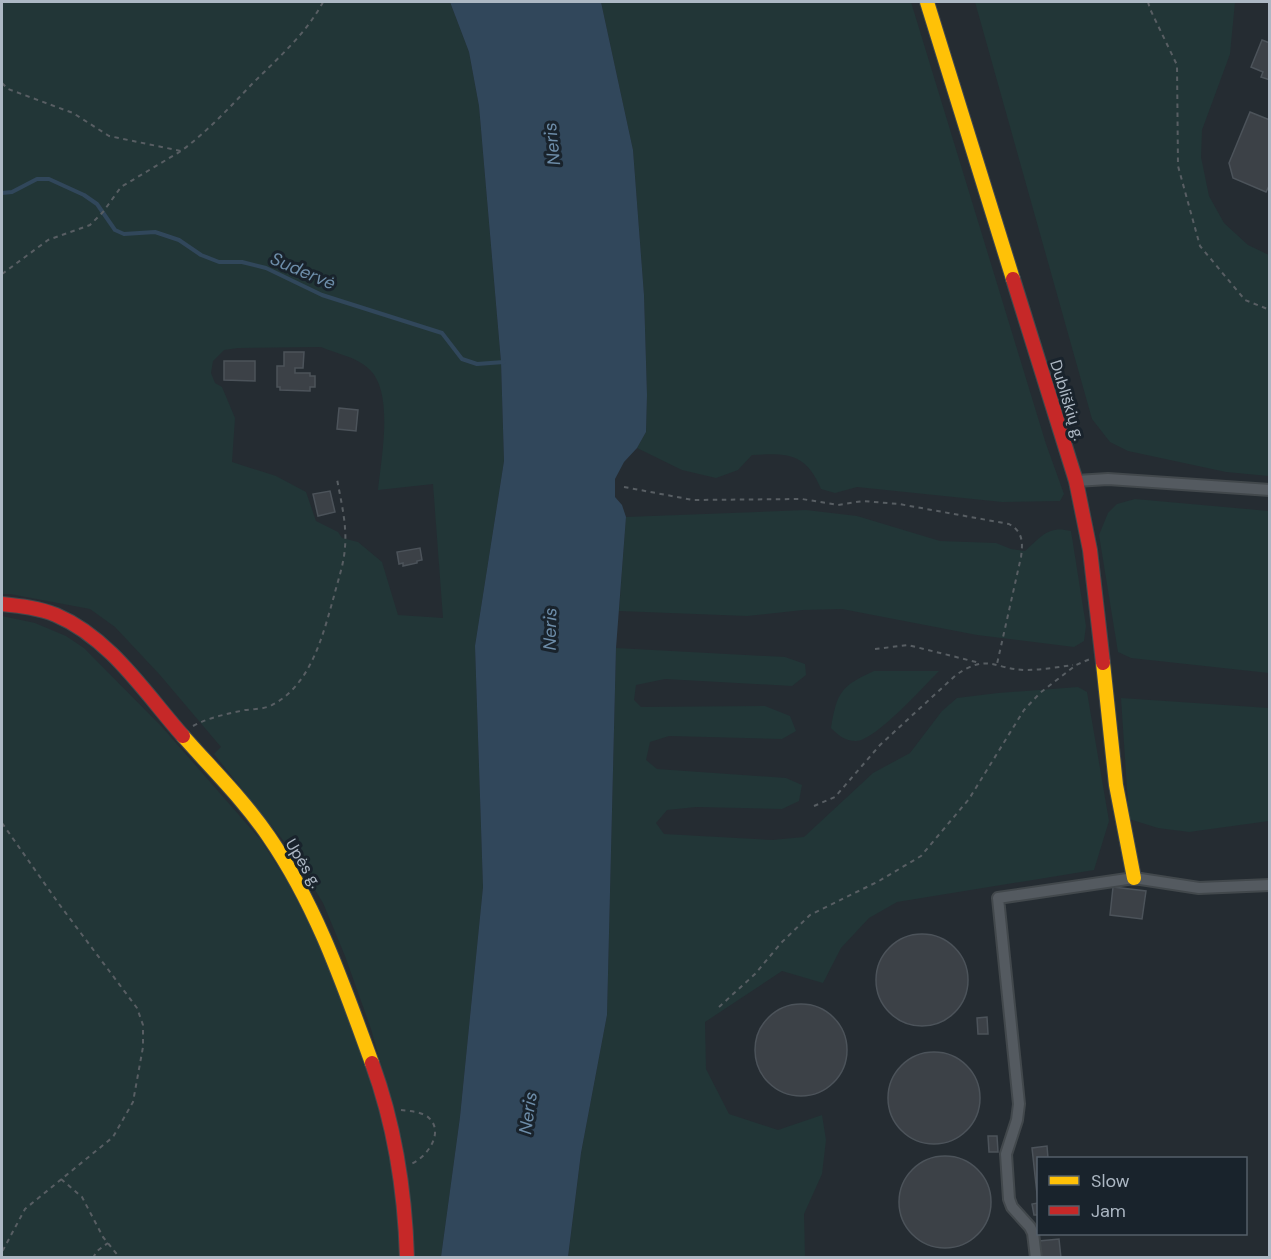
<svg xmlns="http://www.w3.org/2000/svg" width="1271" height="1259" font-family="'DM Sans',sans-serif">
<rect width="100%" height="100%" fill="#252c32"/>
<!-- green -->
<g fill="#223637" fill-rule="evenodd">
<path d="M2,2H450L469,52L479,106L501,362L504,461L475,646L483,887L460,1117L441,1257H2V616L35,623L66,636L84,648L162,727L260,839L287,881L318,941L352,1028L377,1102L393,1176L391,1101L371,1029L345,956L323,903L290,849L214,754L221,747L160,675L115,627L90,609L10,594H2ZM321,347C335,353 356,357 368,368C395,391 381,458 378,490L433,484L443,618L398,615L382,562L358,542L342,538L338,532L316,521L306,492L276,476L232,462L235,418L222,387L215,383L211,373L213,361L224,350L238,348Z"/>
<path d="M601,2H911L1046,444L1064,494L1060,501L1002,502L857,487L835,493L821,489C806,453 788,453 752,455L738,470L716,478L682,470L637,448L646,432L647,395L644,295L633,150Z"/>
<polygon points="975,2 1235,2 1230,54 1202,130 1201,157 1209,196 1224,223 1248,245 1269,255 1269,476 1226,472 1128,451 1110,442 1092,419"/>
<polygon points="1135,499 1269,511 1269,673 1131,658 1118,652 1099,535 1108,513 1117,504"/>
<path d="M806,510L857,516L940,541L996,543L1011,549L1025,551C1041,537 1048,525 1071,531L1086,626L1084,641L1074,647L977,635L842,609L803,610L747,616L619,611L626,517Z"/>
<polygon points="616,648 785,657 805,664 806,675 792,686 665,679 636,685 634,700 641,707 765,706 790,716 796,731 782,739 669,736 650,742 646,760 657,769 786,778 802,785 799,801 782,809 696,807 667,810 656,823 664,834 772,840 804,837 873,773 910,753 942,711 957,698 998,693 1078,687 1087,692 1109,821 1094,870 897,902 869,918 841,948 823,983 782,971 705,1022 706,1069 729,1114 778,1130 822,1115 826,1140 822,1174 804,1214 805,1257 568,1258 581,1153 607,1015"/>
<path d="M874,671H939C924,686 875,741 856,741C845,741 838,735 831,728C837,692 841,686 874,671Z"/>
<polygon points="1121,698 1269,708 1269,821 1189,832 1158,828 1129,819"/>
</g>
<!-- water -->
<polygon fill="#31475b" points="450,2 601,2 633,150 644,295 647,395 646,432 637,448 624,462 615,479 615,497 622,505 626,517 616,648 607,1015 581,1153 568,1257 441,1257 460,1117 483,887 475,646 504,461 501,362 479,106 469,52"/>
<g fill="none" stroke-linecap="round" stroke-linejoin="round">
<!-- stream -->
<polyline stroke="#31475b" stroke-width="4" points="2,193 12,192 37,179 49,179 84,195 97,204 115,230 124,234 155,232 179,240 201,255 219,262 242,262 266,268 322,295 442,333 462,359 477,364 504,362"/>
</g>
<!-- building -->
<g fill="#3c4147" stroke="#4c535a" stroke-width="1.5">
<polygon points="1262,40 1270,43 1270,80 1261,77 1263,72 1251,67"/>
<polygon points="1250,112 1270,120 1270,184 1266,192 1233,178 1229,163"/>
<polygon points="284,352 304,352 303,368 295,368 295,373 310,373 310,376 315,376 315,387 310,387 310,391 280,390 280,387 277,387 277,366 284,366"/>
<polygon points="224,361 255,361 255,381 224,380"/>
<polygon points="339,408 358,410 356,431 337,429"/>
<polygon points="330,491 335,512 318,516 313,494"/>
<polygon points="420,548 422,560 417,561 417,563 403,566 403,563 399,564 397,552"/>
<polygon points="1113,887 1146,891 1142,919 1110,915"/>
<circle cx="922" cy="980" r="46"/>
<circle cx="801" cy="1050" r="46"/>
<polygon points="987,1017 988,1034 978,1034 977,1018"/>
<circle cx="934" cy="1098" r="46"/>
<polygon points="988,1136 997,1136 998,1152 989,1152"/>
<polygon points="1047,1146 1048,1158 1038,1158 1038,1215 1034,1215 1032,1204 1038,1203 1032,1148"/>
<circle cx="945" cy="1202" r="46"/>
<polygon points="1059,1239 1061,1258 1040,1258 1039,1241"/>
</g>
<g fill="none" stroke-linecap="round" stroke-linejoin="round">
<!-- street casing -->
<g stroke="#42484c" stroke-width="14">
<g id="street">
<polyline points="1076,481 1108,479 1270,490"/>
<polyline points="1036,1258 1033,1233 1030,1227 1012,1207 1009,1199 1006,1154 1017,1120 1019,1104 998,898 1134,878 1199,888 1270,885"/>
</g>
</g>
<!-- slow casing -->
<g stroke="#42484c" stroke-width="16">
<g id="slow">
<polyline points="927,2 1013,279"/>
<polyline points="1103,663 1116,785 1134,878"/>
<path d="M183,736C212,769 244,800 269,837C317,907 343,984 372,1063"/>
</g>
</g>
<!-- jam casing -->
<g stroke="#42484c" stroke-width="16">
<g id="jam">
<polyline points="1013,279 1076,481 1090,550 1103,663"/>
<path d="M2,604C21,606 39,608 56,615C110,638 145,693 183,736"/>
<path d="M372,1063C395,1126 405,1191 407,1258"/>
</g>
</g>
<!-- path -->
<g stroke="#585e63" stroke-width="2" stroke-dasharray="4.5 4.5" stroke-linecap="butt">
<polyline points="1148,2 1150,9 1177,65 1178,166 1200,246 1245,300 1270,310"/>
<path d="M2,83L8,89L73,113L109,136L181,151C207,132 229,108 251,85C277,59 306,34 323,2"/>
<polyline points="2,274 48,240 90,225 103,212 121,187 181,151"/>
<path d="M624,487L693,500L802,499L838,505L863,501L899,504L1009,524C1023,532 1023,542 1021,557L997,664"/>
<polyline points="875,649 908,645 980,663"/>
<path d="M193,726C210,717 227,714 245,710C254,709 265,709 272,705C311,685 323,635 334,596C338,580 344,564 345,547C347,525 341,501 337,479"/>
<path d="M814,806L835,797L880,745L956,675C988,653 994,669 1025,670C1041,670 1058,667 1073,665"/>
<polyline points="2,823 59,904 137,1008 143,1025 143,1047 133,1102 113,1137 25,1209 2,1252"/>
<polyline points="719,1007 755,974 781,943 810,915 879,881 921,856 969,799 1024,710 1040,693 1076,665 1090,659"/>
<path d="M401,1110C410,1111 423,1112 429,1118C445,1133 426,1158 411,1164"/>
<polyline points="61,1179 82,1197 103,1237 120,1258"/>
<polyline points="93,1258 97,1251 108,1243"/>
</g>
<!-- street -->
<use href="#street" stroke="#545a60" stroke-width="10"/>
<!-- slow -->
<use href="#slow" stroke="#ffc107" stroke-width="14"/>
<!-- jam -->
<use href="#jam" stroke="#c62828" stroke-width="14"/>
</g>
<g text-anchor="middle" stroke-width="6" stroke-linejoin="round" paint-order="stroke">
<!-- street labels -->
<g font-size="16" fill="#adb8c4" stroke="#19232c">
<text transform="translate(1068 400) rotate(73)" y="6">Dubliškių g.</text>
<text transform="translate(304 863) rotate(59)" y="6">Upės g.</text>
</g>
<!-- water labels -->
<g font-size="18" font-style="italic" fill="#6d8da9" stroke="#19232c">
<text transform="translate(552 144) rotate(-96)" y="6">Neris</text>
<text transform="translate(303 271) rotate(23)" y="6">Sudervė</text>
<text transform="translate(550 629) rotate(-89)" y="6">Neris</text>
<text transform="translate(528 1113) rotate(-82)" y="6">Neris</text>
</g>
</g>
<!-- border -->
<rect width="1271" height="1259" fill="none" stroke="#adb8c4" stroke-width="6"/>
<!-- legend -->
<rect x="1037" y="1157" width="210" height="78" fill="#19232c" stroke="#545f69" stroke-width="1.5"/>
<rect x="1049" y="1176" width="30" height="9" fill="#ffc107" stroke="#545f69" stroke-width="1.5"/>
<text x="1091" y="1187" font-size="18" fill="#adb8c4">Slow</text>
<rect x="1049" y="1206" width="30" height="9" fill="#c62828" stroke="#545f69" stroke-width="1.5"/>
<text x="1091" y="1217" font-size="18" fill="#adb8c4">Jam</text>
</svg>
